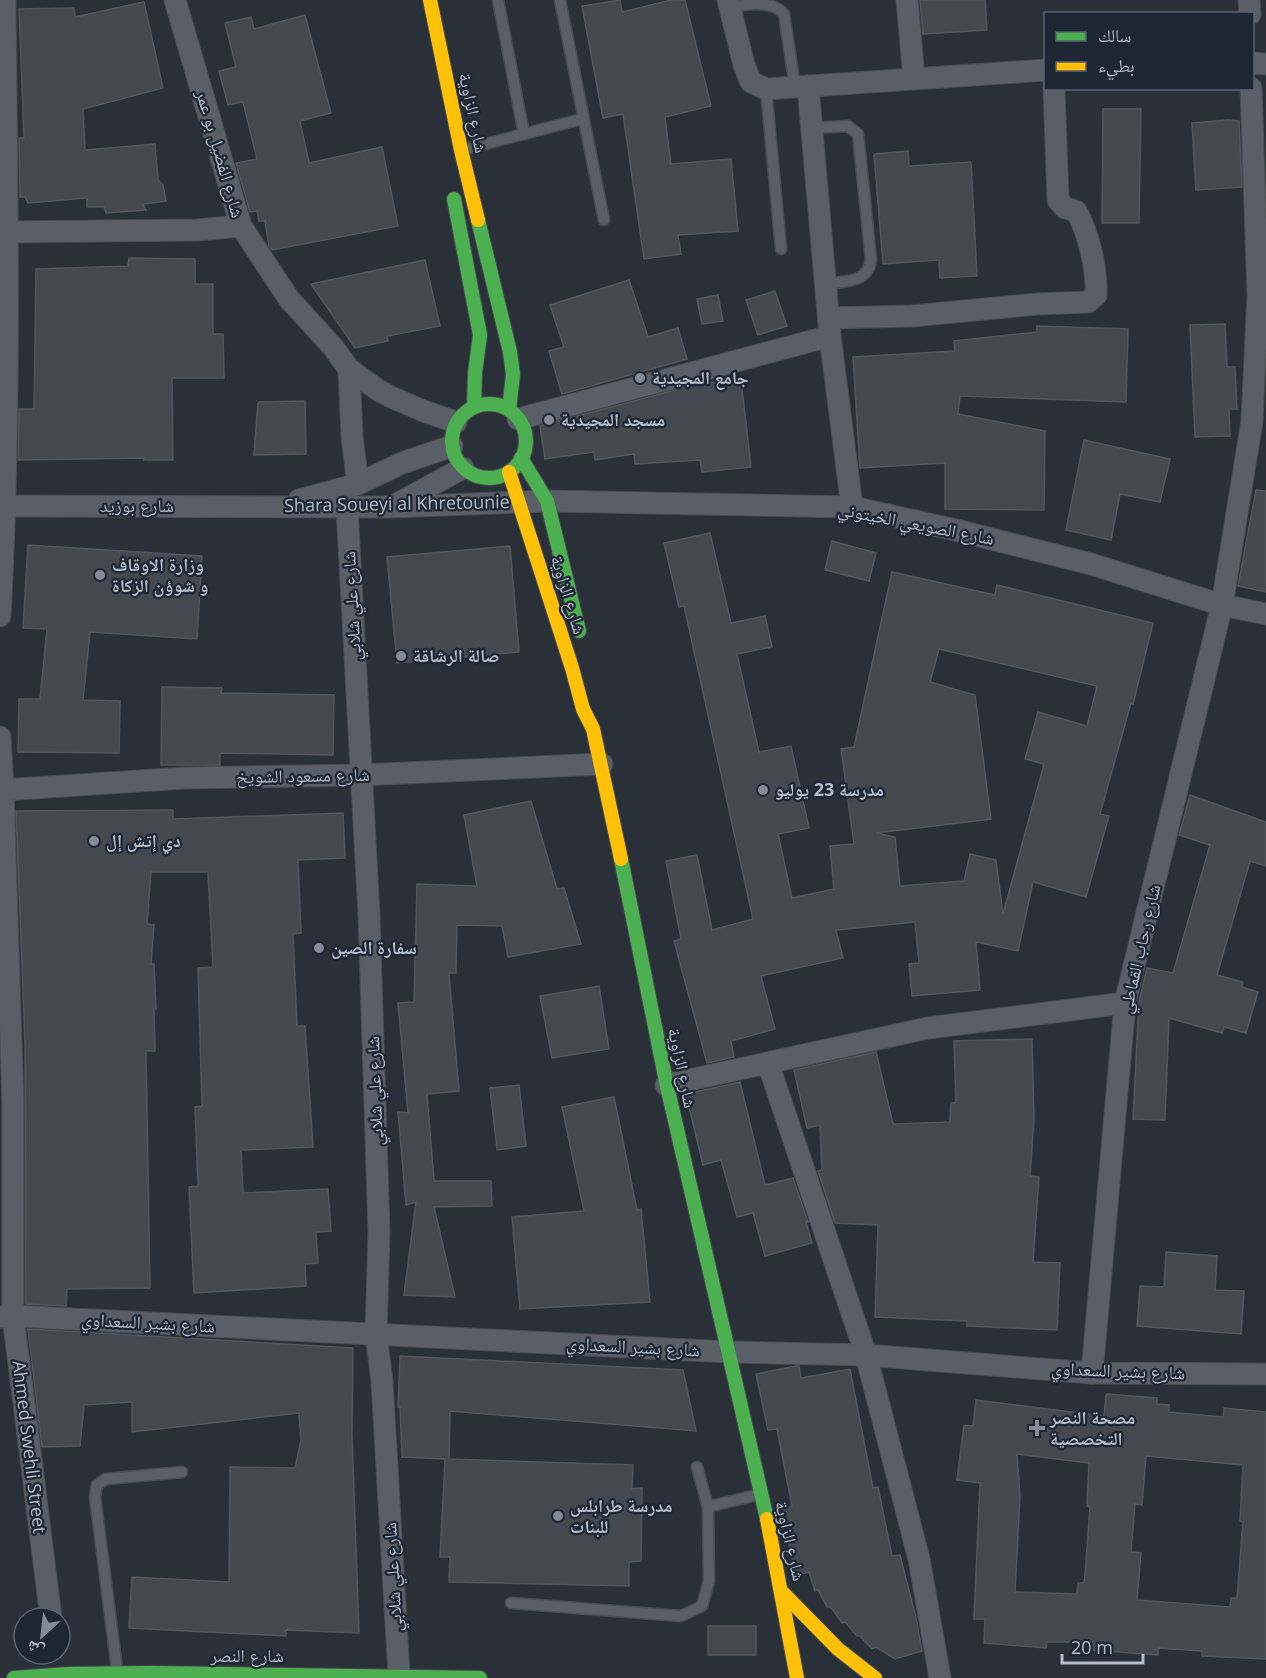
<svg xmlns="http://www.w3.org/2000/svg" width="1266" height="1678" font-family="'Open Sans','Noto Naskh Arabic',sans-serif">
<rect width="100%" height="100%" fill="#2a3038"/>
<!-- building -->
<g fill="#444950" stroke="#52575f" stroke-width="1.5" fill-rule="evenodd">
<polygon points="620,0 622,12 671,0 685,0 711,106 665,117 671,164 731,159 738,231 678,235 681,254 644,259 623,114 603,118 582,6"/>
<polygon points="920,0 985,0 987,30 923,34"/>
<polygon points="144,2 163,88 83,109 85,150 155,144 158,180 163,185 166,201 143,204 146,210 106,213 104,207 87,207 87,198 28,203 25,197 20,197 19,138 24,138 19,9 74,8 75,17"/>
<polygon points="305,15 331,113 300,121 309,163 382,147 398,226 272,250 269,246 265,221 259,221 257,211 250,212 236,163 257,159 243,102 228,105 219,71 236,67 225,23 251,17 254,29"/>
<polygon points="1103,109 1141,109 1139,223 1102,223"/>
<polygon points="1228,120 1239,121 1242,187 1196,190 1192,123"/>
<polygon points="908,151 909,166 971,162 977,276 940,278 939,260 883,264 874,154"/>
<polygon points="129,258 195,259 195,284 213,284 213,334 223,334 224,378 172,378 173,460 144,460 144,458 18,460 19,409 34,409 36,269 128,266"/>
<polygon points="425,260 440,326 387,336 388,341 355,348 311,284"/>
<polygon points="629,280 648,337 678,328 687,359 562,394 549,351 564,347 550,305"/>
<polygon points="775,291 787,326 758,335 746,300"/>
<polygon points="718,295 723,321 702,324 697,299"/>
<polygon points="1225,324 1227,367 1235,367 1237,409 1229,409 1230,436 1195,437 1190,325"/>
<polygon points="1037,326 1128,329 1126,402 960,396 958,414 1045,431 1044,510 945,509 945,463 860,468 853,357 955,351 954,341 1037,332"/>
<polygon points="741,380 751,467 702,472 700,460 635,464 634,454 595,460 594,452 545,459 540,426 697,384"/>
<polygon points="305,401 306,454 254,455 258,402"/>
<polygon points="1084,440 1170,459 1160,502 1120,494 1111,540 1066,530"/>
<polygon points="1256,490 1266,491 1266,592 1238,586"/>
<path d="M710,533L731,623L765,616L772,647L737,654L759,752L791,746L809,828L778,834L792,898L834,889L830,846L854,844L841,749L854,747L892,572L995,595L997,585L1153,623L1133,704L1131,703L1100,814L1109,816L1086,897L1033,882L1018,951L976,942L980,990L912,996L909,964L919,963L915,922L836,930L843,958L761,976L775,1029L731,1041L734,1057L707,1063L674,941L681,939L666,861L697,855L712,930L753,919L684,606L679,607L664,543ZM939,649L1097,686L1087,726L1038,712L1025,759L1044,764L1003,914L996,860L970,854L964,881L900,886L895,837L876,833L991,819L975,695L930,682Z"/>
<polygon points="832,541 876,553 869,581 825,570"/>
<polygon points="28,545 202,556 197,639 90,632 83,700 120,701 119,753 18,752 19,699 40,699 47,629 23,628"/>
<polygon points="510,546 519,652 397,663 387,557"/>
<polygon points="162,687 222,688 221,693 334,695 333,755 220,753 220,765 161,765"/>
<polygon points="1190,795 1266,822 1266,866 1250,861 1217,975 1243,982 1242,987 1258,992 1246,1033 1224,1027 1222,1033 1169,1018 1165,1120 1133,1119 1139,1002 1147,968 1173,973 1210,845 1179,835"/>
<polygon points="531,801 557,889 564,888 581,944 508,957 502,926 457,925 456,973 449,973 459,1091 427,1094 434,1181 491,1181 492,1206 434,1207 455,1297 404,1295 416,1202 406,1205 398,1112 408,1113 398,1003 414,1002 417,884 477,886 464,815"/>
<polygon points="173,810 173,819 343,813 345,858 298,860 301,933 293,934 297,1026 305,1026 313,1147 241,1150 243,1193 328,1189 331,1231 316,1232 318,1263 305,1264 306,1286 194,1293 189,1187 198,1186 195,1107 202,1106 198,968 213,967 208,872 151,872 147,924 154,925 151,964 154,964 156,1009 154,1009 155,1051 146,1051 150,1288 67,1289 66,1306 26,1304 25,1044 16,811"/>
<polygon points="599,986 609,1049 552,1058 540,996"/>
<polygon points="1032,1039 1034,1118 1030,1176 1039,1177 1033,1262 1060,1263 1057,1330 967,1326 967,1321 875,1317 878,1225 835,1223 818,1171 822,1170 820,1125 807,1128 794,1070 876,1052 893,1124 950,1122 951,1103 956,1103 954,1041"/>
<polygon points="740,1082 765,1185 793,1178 808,1222 806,1222 812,1243 765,1256 753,1213 737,1217 721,1160 703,1165 686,1094"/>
<polygon points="519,1085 526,1146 497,1150 490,1088"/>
<polygon points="614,1097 637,1210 641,1209 650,1302 520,1309 512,1217 584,1211 562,1107"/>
<polygon points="1166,1252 1217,1256 1215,1290 1244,1291 1241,1334 1137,1326 1140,1286 1164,1287"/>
<polygon points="28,1329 353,1348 352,1435 359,1633 286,1630 286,1636 129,1628 132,1577 229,1582 230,1467 295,1468 301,1440 299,1413 132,1432 132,1402 84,1405 80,1446 42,1447"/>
<polygon points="400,1356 683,1370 696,1431 450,1411 449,1459 633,1465 632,1489 642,1488 641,1561 629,1562 629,1586 449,1582 450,1557 440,1557 445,1459 402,1457 400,1407 398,1407"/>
<polygon points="796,1366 799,1366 801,1378 850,1369 873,1488 878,1487 892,1556 900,1555 916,1618 922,1651 895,1659 876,1647 872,1649 860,1636 857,1636 845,1622 842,1623 831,1607 827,1607 818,1590 815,1591 809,1572 796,1576 782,1509 792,1506 777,1429 768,1430 756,1374"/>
<path d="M1106,1394L1157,1398V1404L1169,1405V1412L1223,1417L1224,1408L1266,1412V1659L1202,1656V1651L1158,1648V1655L1093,1650V1642H1047L1046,1648L984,1643L985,1619H974L980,1483L957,1480L964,1425L973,1426L976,1400L1104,1416ZM1017,1454L1089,1463L1087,1506L1090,1507L1085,1575L1084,1583H1078L1077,1594L1015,1592L1020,1497ZM1146,1456L1243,1465L1240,1521L1243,1522L1237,1598H1231L1230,1607L1137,1600L1141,1553L1131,1552L1135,1504L1142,1505Z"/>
<rect x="708" y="1626" width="48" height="29"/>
</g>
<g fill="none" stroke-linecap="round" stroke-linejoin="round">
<!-- lane casing -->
<g stroke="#484c53" stroke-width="13">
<g id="lane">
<polyline points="498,0 524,134"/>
<polyline points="560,0 604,220"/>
<path d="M729,7C748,4 772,0 784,14L795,87"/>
<polyline points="766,89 781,249"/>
<path d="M812,128L848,126L858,134L871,260C868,283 845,281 826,284"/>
<polyline points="462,150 582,119"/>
<polyline points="708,1507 760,1494"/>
<polyline points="511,1603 681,1616 702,1606 709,1581 708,1507 697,1467"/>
<polyline points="117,1669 95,1497 97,1485 106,1479 182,1472"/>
</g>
</g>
<!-- street casing -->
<g stroke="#484c53" stroke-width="23">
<g id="street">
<polyline points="175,0 241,226 289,299 333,347 349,369 378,390 391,397 426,412 456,422"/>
<polyline points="728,0 744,65 751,82 766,89 1046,70"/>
<polyline points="907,0 914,78"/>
<polyline points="1249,0 1250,14"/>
<polyline points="1252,63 1266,64"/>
<polyline points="808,86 830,336 852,507"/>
<polyline points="0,232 197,230 241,226"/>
<path d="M829,318L912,316L1037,304L1088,302L1096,295C1097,270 1089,233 1076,211L1065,208L1058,200L1054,88"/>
<polyline points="349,369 352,437 358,484"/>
<polyline points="518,419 830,336"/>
<polyline points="299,500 358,484 402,463 452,446"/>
<polyline points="395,505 463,468"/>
<polyline points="0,506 390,507 547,501 852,507 956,530 1091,564 1222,605 1266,614"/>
<polyline points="347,508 369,915 379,1232 376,1335 382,1381 399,1675"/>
<path d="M0,616C11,411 7,205 5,0"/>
<polyline points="0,737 3,790 13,1105 13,1316 51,1618"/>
<polyline points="3,790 184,778 361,775 602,764"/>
<polyline points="768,1063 866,1355 919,1559 940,1678"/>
<polyline points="666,1085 928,1028 1125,1003"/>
<polyline points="0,1317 13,1316 729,1352 866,1355 1092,1373 1266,1374"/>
<polyline points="1092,1373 1125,1003 1222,605 1252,421 1258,294 1251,88"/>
</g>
</g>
<!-- fast casing -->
<g stroke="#484c53" stroke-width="16">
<g id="fast">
<polyline points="454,199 480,335 475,373 474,407"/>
<polyline points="478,220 510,352 513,374 509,410"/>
<circle cx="489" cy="441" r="37"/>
<polyline points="521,458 547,501 579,631"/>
<polyline points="621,859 667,1086 767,1519"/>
<polyline points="14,1678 69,1674 151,1673 480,1678"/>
</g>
</g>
<!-- slow casing -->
<g stroke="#484c53" stroke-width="16">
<g id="slow">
<polyline points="430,0 461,150 478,220"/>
<polyline points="509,472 572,668 583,709 593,729 621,859"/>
<polyline points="767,1519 797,1678"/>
<polyline points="783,1593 838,1649 875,1678"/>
</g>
</g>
<!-- lane -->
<use href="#lane" stroke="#5a5e66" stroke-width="10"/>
<!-- street -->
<use href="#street" stroke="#5a5e66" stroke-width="21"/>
<!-- fast -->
<use href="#fast" stroke="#4caf50" stroke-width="14"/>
<!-- slow -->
<use href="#slow" stroke="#ffc107" stroke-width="14"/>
</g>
<!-- markers -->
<g fill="#848b96" stroke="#1d2633" stroke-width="2">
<circle cx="640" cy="378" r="6"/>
<circle cx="549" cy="420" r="6"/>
<circle cx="100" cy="575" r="6"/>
<circle cx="401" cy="656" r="6"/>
<circle cx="763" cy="790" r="6"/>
<circle cx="94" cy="841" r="6"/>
<circle cx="319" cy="948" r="6"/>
<path d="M1034 1419h6v6h6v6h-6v6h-6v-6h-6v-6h6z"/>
<circle cx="558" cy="1516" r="6"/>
</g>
<g text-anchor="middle" stroke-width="4.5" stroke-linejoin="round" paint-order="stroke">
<!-- street labels -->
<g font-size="18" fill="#b4bcc9" stroke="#1d2633">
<text transform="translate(473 113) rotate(78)" y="6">شارع الزاوية</text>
<text transform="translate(220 154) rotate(74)" y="6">شارع الفضيل بو عمر</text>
<text transform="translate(397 504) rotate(-1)" y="6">Shara Soueyi al Khretounie</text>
<text x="137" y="512">شارع بوزيد</text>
<text transform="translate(916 524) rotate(11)" y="6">شارع الصويعي الخيتوني</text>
<text transform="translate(568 595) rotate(73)" y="6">شارع الزاوية</text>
<text transform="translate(352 606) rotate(-93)" y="6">شارع علي شلابي</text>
<text transform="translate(303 776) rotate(-1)" y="6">شارع مسعود الشويخ</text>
<text transform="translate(1140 949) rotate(-77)" y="6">شارع رحاب القماطي</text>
<text transform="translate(682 1068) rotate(78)" y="6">شارع الزاوية</text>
<text transform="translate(375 1091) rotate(-92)" y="6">شارع علي شلابي</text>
<text transform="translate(148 1323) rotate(3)" y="6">شارع بشير السعداوي</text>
<text transform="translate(633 1347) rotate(3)" y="6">شارع بشير السعداوي</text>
<text transform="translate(1118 1371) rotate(2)" y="6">شارع بشير السعداوي</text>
<text transform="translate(29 1447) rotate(83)" y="6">Ahmed Swehli Street</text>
<text transform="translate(790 1541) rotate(77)" y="6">شارع الزاوية</text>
<text transform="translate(393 1577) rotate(-93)" y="6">شارع علي شلابي</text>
<text x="247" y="1662">شارع النصر</text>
</g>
<!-- poi labels -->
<g font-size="18" font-weight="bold" fill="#b4bcc9" stroke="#1d2633" text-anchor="start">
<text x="652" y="384">جامع المجيدية</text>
<text x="561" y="426">مسجد المجيدية</text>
<text x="112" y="571">وزارة الاوقاف<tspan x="112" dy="21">و شوؤن الزكاة</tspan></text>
<text x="413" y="662">صالة الرشاقة</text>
<text x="775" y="796">مدرسة 23 يوليو</text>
<text x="106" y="847">دي إتش إل</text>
<text x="331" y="954">سفارة الصين</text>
<text x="1050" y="1424">مصحة النصر<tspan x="1050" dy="21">التخصصية</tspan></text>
<text x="570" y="1512">مدرسة طرابلس<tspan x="570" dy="21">للبنات</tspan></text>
</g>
</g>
<!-- legend -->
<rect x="1044" y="12" width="210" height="78" fill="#1d2633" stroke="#59626f" stroke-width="1.5"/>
<rect x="1056" y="32" width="30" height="9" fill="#4caf50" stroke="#59626f" stroke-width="1.5"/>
<text x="1098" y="42" font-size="18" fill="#b4bcc9">سالك</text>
<rect x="1056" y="62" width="30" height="9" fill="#ffc107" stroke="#59626f" stroke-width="1.5"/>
<text x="1098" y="72" font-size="18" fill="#b4bcc9">بطيء</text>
<!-- north arrow -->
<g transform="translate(42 1636) rotate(207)"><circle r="28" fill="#1d2633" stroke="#59626f" stroke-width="1.5"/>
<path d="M0-4.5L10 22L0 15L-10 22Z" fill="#848b96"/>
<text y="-9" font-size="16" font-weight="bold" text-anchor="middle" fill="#b4bcc9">ش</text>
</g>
<!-- scale -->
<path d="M1062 1654v9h81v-9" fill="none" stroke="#b4bcc9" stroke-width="3"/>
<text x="1071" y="1654" font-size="18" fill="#b4bcc9" stroke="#1d2633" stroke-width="4.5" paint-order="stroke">20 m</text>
</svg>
